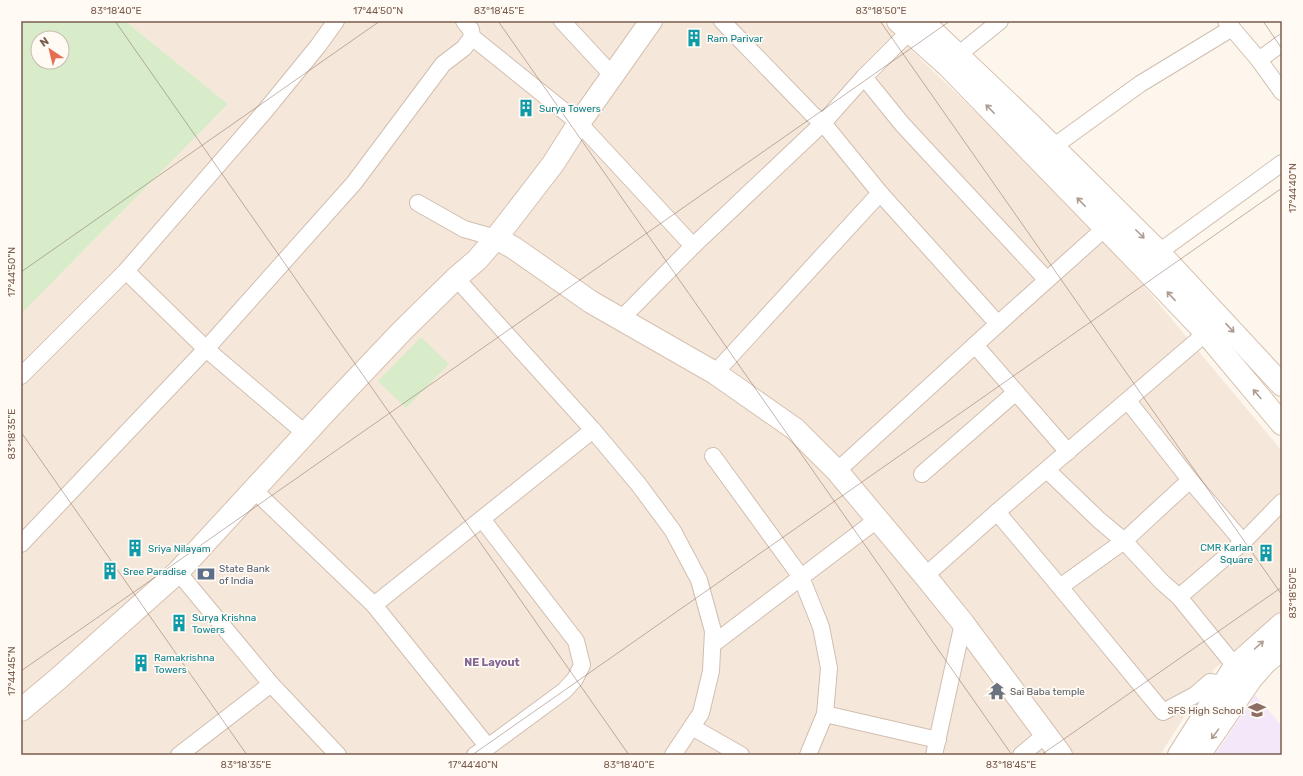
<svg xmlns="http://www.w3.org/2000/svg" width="1303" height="776" font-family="Rubik,sans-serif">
<rect width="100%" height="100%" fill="#fdf6ec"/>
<!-- residential -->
<polygon fill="#f5e8da" points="125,21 881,21 1093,225 1282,451 1282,610 1240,651 1215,668 1160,755 21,755 21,314 228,104"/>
<!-- education -->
<polygon fill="#f3e8fa" points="1255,695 1282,726 1282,755 1215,755"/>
<!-- green -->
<g fill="#d8ecc9" fill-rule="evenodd">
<path d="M21,21H125L228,104L21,314ZM38,38H62V62H38Z"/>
<polygon points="421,337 449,364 406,408 378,381"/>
</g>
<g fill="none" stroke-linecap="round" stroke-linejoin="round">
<!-- street casing -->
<g stroke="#d1beb0" stroke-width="18">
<g id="street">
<polyline points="562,21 613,76"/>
<polyline points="722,21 813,115 823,123 880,193 998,324"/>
<polyline points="1226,21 1259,60 1282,92"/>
<polyline points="472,37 579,123 693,246"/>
<polyline points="1259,60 1282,43"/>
<polyline points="951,63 958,55 1000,21"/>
<polyline points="864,77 902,124 1047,280"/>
<polyline points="1053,147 1140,84 1232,28"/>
<polyline points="418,203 464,229 496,238"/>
<polyline points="1159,252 1282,163"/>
<polyline points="126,271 206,349 306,434"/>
<polyline points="456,278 593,430 639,485 673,531 699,580 713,631 711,671 701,713 673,755"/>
<polyline points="621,319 693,246 823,123 864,77 917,24"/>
<polyline points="975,345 1068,452"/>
<polyline points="715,373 880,193"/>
<polyline points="21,376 126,271 265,111 318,46 336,21"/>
<polyline points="1128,401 1190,480 1243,542"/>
<polyline points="713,456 801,577 821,627 829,668 825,714 808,755"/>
<polyline points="1047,470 1099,520 1124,541 1162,582 1179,597 1235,666 1243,672"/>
<polyline points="837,471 998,324 1113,221"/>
<polyline points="922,474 1016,392"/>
<polyline points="254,490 374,605 488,747"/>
<polyline points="997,512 1060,587 1163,712 1195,695 1210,682 1224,684"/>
<polyline points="21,544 206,349 354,183 443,64 464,48 472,37 471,30 464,21"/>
<polyline points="178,572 271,684 338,755"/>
<polyline points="925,576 997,512 1206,333"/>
<polyline points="1060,587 1124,541 1190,480"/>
<polyline points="1179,597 1243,542 1282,502"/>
<polyline points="374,605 593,430"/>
<polyline points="713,644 878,519"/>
<polyline points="825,714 938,740"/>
<polyline points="692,727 741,755"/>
<polyline points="179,755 271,684"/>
<polyline points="475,755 488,747 564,691 575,679 582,665 576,641 482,519"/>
<polyline points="934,755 963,623"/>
<polyline points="1021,755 1045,735"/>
</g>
</g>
<!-- secondary casing -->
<g stroke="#d6c0b0" stroke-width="24">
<g id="secondary">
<polyline points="898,21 948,66 1144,268 1206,333 1282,424"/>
<polyline points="922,21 1029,123 1153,246 1282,385"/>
<polyline points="496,238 553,164 579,123 651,21"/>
<polyline points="21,710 59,678 178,572 328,409 403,330 456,278 477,260 496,238 514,248 591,302 715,373 795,429 837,471 925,576 963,623 1061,755"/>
<polyline points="1179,755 1235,666 1282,624"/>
<polyline points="1199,755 1251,679 1265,663 1282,649"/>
</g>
</g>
<!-- street -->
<use href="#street" stroke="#fff" stroke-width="16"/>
<!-- secondary -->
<use href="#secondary" stroke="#fff" stroke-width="22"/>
</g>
<!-- one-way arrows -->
<defs><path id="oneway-shaft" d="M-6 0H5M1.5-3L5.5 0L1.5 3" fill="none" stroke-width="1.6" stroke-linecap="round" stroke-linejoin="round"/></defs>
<g stroke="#af9d94">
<use href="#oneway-shaft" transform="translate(990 109) rotate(-134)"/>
<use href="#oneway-shaft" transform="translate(1081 202) rotate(-134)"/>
<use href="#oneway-shaft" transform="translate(1140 234) rotate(45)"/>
<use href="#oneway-shaft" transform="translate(1171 296) rotate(-133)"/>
<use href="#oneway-shaft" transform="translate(1230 328) rotate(47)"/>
<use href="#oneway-shaft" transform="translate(1257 394) rotate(-130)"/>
<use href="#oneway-shaft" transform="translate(1259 645) rotate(-42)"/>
<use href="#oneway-shaft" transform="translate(1215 734) rotate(126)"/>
</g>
<!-- ticks -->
<path fill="none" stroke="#7a5c4d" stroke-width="1" stroke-opacity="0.45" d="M115,21L629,755M498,21L1012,755M880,21L1282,595M1263,21L1282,49M21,272L380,21M21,432L247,755M21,671L950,21M472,755L1282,188M1041,755L1282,587"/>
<!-- icons -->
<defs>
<g id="building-bare" transform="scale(1.38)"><path d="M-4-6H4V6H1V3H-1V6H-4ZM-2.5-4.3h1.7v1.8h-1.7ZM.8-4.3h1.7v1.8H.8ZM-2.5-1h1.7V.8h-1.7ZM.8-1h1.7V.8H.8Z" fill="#0f9aa8" stroke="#fffaf3" stroke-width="2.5" paint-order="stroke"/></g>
<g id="bank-bare" transform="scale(1.38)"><path d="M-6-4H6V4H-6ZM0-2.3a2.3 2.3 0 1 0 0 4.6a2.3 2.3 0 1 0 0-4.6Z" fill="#5c6f8a" stroke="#fffaf3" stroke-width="2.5" paint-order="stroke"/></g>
<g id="temple-bare" transform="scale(1.38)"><path d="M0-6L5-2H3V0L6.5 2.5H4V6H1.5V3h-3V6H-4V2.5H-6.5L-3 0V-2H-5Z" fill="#6b7280" stroke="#fffaf3" stroke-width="2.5" paint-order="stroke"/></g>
<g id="school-bare" transform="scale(1.38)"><path d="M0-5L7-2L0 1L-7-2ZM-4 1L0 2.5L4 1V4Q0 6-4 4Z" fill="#8d6e63" stroke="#fffaf3" stroke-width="2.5" paint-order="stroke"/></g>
</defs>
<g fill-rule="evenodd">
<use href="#building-bare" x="694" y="38"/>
<use href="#building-bare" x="526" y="108"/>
<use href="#building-bare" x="135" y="548"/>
<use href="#building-bare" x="1266" y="553"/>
<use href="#building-bare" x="110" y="571"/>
<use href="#bank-bare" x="206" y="574"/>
<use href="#building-bare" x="179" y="623"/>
<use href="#building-bare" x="141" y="663"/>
<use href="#temple-bare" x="997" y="691"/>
<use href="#school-bare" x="1257" y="710"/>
</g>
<g text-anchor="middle" stroke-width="3.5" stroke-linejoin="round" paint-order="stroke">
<!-- culture labels -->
<g font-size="10" fill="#0d838f" stroke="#fffaf3" text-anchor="start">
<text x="707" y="42">Ram Parivar</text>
<text x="539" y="112">Surya Towers</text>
<text x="1253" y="551" text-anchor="end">CMR Karlan<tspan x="1253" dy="12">Square</tspan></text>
<text x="148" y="552">Sriya Nilayam</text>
<text x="123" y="575">Sree Paradise</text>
<text x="192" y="621">Surya Krishna<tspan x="192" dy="12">Towers</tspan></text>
<text x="154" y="661">Ramakrishna<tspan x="154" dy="12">Towers</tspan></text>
</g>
<!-- service labels -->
<g font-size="10" fill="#4e5e75" stroke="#fffaf3" text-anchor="start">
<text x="219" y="572">State Bank<tspan x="219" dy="12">of India</tspan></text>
</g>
<!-- worship labels -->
<g font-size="10" fill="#5b616d" stroke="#fffaf3" text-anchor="start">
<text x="1010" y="695">Sai Baba temple</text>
</g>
<!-- education labels -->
<g font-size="10" fill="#785e54" stroke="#fffaf3" text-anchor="end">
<text x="1244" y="714">SFS High School</text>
</g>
<!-- neighbourhood labels -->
<g font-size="11" font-weight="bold" fill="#846695" stroke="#fffaf3">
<text x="492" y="666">NE Layout</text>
</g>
</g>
<!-- border -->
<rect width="1303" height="776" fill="none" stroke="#fffaf3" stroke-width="44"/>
<!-- north arrow -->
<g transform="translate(50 50) rotate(325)"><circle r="19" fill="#fffaf3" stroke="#cabbb1"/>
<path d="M0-3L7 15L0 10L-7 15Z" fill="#e76f51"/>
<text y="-6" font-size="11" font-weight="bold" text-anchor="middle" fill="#7a5c4d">N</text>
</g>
<rect x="22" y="22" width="1259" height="732" fill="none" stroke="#7a5c4d" stroke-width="1.5"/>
<g font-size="10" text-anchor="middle" fill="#7a5c4d">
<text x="116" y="14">83°18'40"E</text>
<text x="378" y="14">17°44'50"N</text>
<text x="499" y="14">83°18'45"E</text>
<text x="881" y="14">83°18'50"E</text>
<text transform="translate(1292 188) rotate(-90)" y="4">17°44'40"N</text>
<text transform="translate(11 272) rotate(-90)" y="4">17°44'50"N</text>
<text transform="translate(11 434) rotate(-90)" y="4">83°18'35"E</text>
<text transform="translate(1292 593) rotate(-90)" y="4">83°18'50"E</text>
<text transform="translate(11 671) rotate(-90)" y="4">17°44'45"N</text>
<text x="246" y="768">83°18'35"E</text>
<text x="473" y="768">17°44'40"N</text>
<text x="629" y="768">83°18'40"E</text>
<text x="1011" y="768">83°18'45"E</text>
</g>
</svg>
